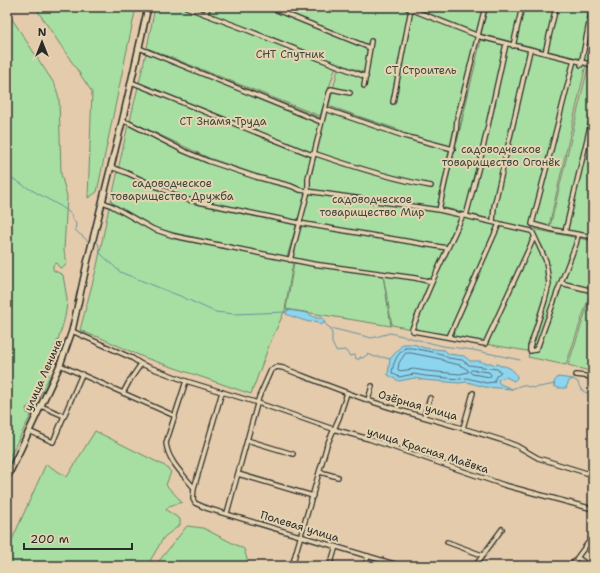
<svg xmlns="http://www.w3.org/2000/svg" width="600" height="573" font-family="'Shantell Sans',sans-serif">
<rect width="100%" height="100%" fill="#e4cbac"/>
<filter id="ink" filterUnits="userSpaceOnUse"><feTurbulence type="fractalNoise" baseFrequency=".025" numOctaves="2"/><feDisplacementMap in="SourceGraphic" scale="8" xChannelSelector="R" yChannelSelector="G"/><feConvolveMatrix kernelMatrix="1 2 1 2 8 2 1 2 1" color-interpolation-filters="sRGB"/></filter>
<g filter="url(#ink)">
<!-- green -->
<g fill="#a7dfa3" stroke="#698567" fill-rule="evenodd">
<polygon points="35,7 136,7 97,192 88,198 92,92"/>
<path d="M155,7H402L479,37L457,142L481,40L571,60V62L586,65L548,230L532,227V229L542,248L550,288L551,285L548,262L544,250L533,229L593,241V285L566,365L528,357L544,306L527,351L410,331L411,329L392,325L383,275L391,326L286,309L294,263L361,271L292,259L327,107L402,131L329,106L338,69L369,77L368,74L337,63L320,116L147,48ZM452,148L455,149L441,207L503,222L464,214L463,216L438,208Z"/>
<polygon points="413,7 484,7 478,33"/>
<polygon points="488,7 593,7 593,62 481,34"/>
<path d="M12,19L55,85L59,98L61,174L67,196L64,251L67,263L64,267L60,268L56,263L53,265V270L63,275C64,283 66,291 67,299C67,323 54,349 44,370L46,374L50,376L34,407L30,406L26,408L27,413L31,414L30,417L11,454V461L7,470V22Z"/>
<polygon points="146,53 222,79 321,118 306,191 209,158 130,121"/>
<polygon points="589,63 593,64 593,239 549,231"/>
<polygon points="128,125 209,160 306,192 287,257 179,234 156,228 111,202"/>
<polygon points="109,207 153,231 175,239 293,262 285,310 270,343 251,394 143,357 99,337 91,335 80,330 97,266"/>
<polygon points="593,290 593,372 568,365"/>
<polygon points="95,431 165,466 171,472 166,485 182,502 169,506 166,510 180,519 180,525 164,537 147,566 32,566 7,563 7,551 46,464 67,477"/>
<polygon points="187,526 203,528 244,549 249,566 155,566"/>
</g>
<!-- water -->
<g fill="#8dd5ee" stroke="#6691a0">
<path d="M288,310L307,313L316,318H323L325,322L320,325L316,321C314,321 312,322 310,322C307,322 288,315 286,314V311Z"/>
<path d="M403,344H413L425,348L444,350L449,354L464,356L470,361H480L484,363H491L495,365L497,364L501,366C508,365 517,372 517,378L514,381L506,377L499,379L498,381L500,384L512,389L485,387L467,382L459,383L424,380L414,378L399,381L388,375L390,359Z"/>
<polygon points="558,377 573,379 569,381 566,388 558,388 554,386 554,382"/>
</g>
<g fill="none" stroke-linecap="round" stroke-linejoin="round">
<!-- shore -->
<g stroke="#526f79" stroke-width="1">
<path d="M405,348H412L442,354L448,358L462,360L469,365L497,369L501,372L496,376L494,382L486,383L467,378L460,379L425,376L414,374L399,377L392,373C393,363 397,354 405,348Z"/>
<polygon points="406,353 411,353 441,359 446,362 460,365 468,370 468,372 460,374 426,371 414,369 399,371 398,369 399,363"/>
<polygon points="472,370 489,372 491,375 490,377 472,374 470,372"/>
</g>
<!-- stream -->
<g stroke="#6691a0" stroke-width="1">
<polyline points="7,175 28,188 62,207 70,213 76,224 75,230 89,242"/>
<polyline points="95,242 98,243 100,253 120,272 180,296 215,312 235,314 287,312"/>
<polyline points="324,323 330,328 332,334 332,343 336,351 345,350 350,356 355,355 356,359 360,359 360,357 363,358 368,354 375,357 382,357 390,359"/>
<polyline points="330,328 372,338 390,333 443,346 473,350 520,360"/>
<path d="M573,379L578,382C580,391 584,393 593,394"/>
<polyline points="512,389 522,385 534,388 555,384"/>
</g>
<!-- minor casing -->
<g stroke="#2b2b2b" stroke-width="6">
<g id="minor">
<polyline points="186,7 242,28 366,77"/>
<polyline points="269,7 370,48"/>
<polyline points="405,7 481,37 593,65"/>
<polyline points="205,14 209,7"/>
<polyline points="513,46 522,7"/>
<polyline points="139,48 321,122"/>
<polyline points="545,53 556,7"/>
<polyline points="574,60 532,224 554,230 593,237"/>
<polyline points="581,65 592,7"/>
<path d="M131,82L310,154H316C354,167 392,179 431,186"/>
<polyline points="364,86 371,41"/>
<polyline points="393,102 411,9"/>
<polyline points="325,109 404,136 453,149"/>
<polyline points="123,121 129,123 184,151 208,161 256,177 291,186 300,190 439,210 531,231 533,233 546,261 549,284 545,300 530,347 530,351 535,350 538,346 558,290 576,244 578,235"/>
<polyline points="111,167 127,173 184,199 299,223 447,248"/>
<polyline points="103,202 112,206 153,229 174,236 313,264 415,278 432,282"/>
<polyline points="439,210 456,131 457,119 485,7"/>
<polyline points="463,215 432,282 412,329 413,331 485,344 532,242 534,238"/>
<polyline points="466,216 479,166 506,44"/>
<polyline points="493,222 494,207 530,50"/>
<polyline points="565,232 593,114"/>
<polyline points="290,260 308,191 308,178 329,93 331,89 350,93"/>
<polyline points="561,283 593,291"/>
<polyline points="72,331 132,358 141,364 186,381 258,403 333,429 369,439 504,485 593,509"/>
<polyline points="449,337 499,224"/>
<polyline points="60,365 175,416"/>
<polyline points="576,375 593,377"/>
<path d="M186,381L166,443C168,461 183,474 194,488"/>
<polyline points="222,392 194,488 193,499 195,503 206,508 401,566"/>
<polyline points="123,393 130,380 141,364"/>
<polyline points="368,400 372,386"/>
<polyline points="41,406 64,416"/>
<polyline points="424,416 430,398"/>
<polyline points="463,428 473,393"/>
<polyline points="29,431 53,442 82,374"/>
<polyline points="247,440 293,454"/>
<polyline points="320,472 338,477"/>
<polyline points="238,474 313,496"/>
<path d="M227,513L259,397L271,370L277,367L283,368C319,382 355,397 392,408C430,419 467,429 504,441L517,446L538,458L593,475"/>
<polyline points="447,542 482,555"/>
<polyline points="578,558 589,566"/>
<polyline points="292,566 327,445 339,418 347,393"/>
<polyline points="330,566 336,546"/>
<polyline points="365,566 368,556"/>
<polyline points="475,566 502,529"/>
<polyline points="571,566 593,536"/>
</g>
</g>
<!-- secondary casing -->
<g stroke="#2b2b2b" stroke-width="8">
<polyline id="secondary" points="7,478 60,365 72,331 87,263 123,118 148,7"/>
</g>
<!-- minor -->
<use href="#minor" stroke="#e5d4b1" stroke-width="3.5"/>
<!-- secondary -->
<use href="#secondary" stroke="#e5d4b1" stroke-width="5"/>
</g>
</g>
<g text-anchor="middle" stroke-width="4" stroke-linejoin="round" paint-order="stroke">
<!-- park labels -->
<g font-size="11" fill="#3e463d" stroke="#e5d4b1">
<text x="290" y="58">СНТ Спутник</text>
<text x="421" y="74">СТ Строитель</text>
<text x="223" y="125">СТ Знамя Труда</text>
<text x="501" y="153">садоводческое<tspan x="501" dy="13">товарищество Огонёк</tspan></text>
<text x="172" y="187">садоводческое<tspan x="172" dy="13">товарищество Дружба</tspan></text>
<text x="372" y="203">садоводческое<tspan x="372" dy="13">товарищество Мир</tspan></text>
</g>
<!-- street labels -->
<g font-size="11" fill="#2b2b2b" stroke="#e5d4b1">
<text transform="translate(43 375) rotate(-66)" y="4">улица Ленина</text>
<text transform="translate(418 405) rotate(16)" y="4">Озёрная улица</text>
<text transform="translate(428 450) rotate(18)" y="4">улица Красная Маёвка</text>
<text transform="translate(300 526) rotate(17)" y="4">Полевая улица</text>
</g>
</g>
<!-- margin -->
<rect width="600" height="573" fill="none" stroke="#e5d4b1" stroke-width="24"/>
<rect x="12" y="12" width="576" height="549" fill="none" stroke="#2b2b2b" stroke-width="1.5" filter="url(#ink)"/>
<!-- north arrow -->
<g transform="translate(42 42)" stroke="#e5d4b1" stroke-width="3" paint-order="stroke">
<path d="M0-3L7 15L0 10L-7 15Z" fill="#2b2b2b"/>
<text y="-6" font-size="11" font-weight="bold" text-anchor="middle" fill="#2b2b2b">N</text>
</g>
<!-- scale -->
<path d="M24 543v6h108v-6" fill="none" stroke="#2b2b2b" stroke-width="2"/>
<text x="30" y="543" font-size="12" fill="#2b2b2b" stroke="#e5d4b1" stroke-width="3" paint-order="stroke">200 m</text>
</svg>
